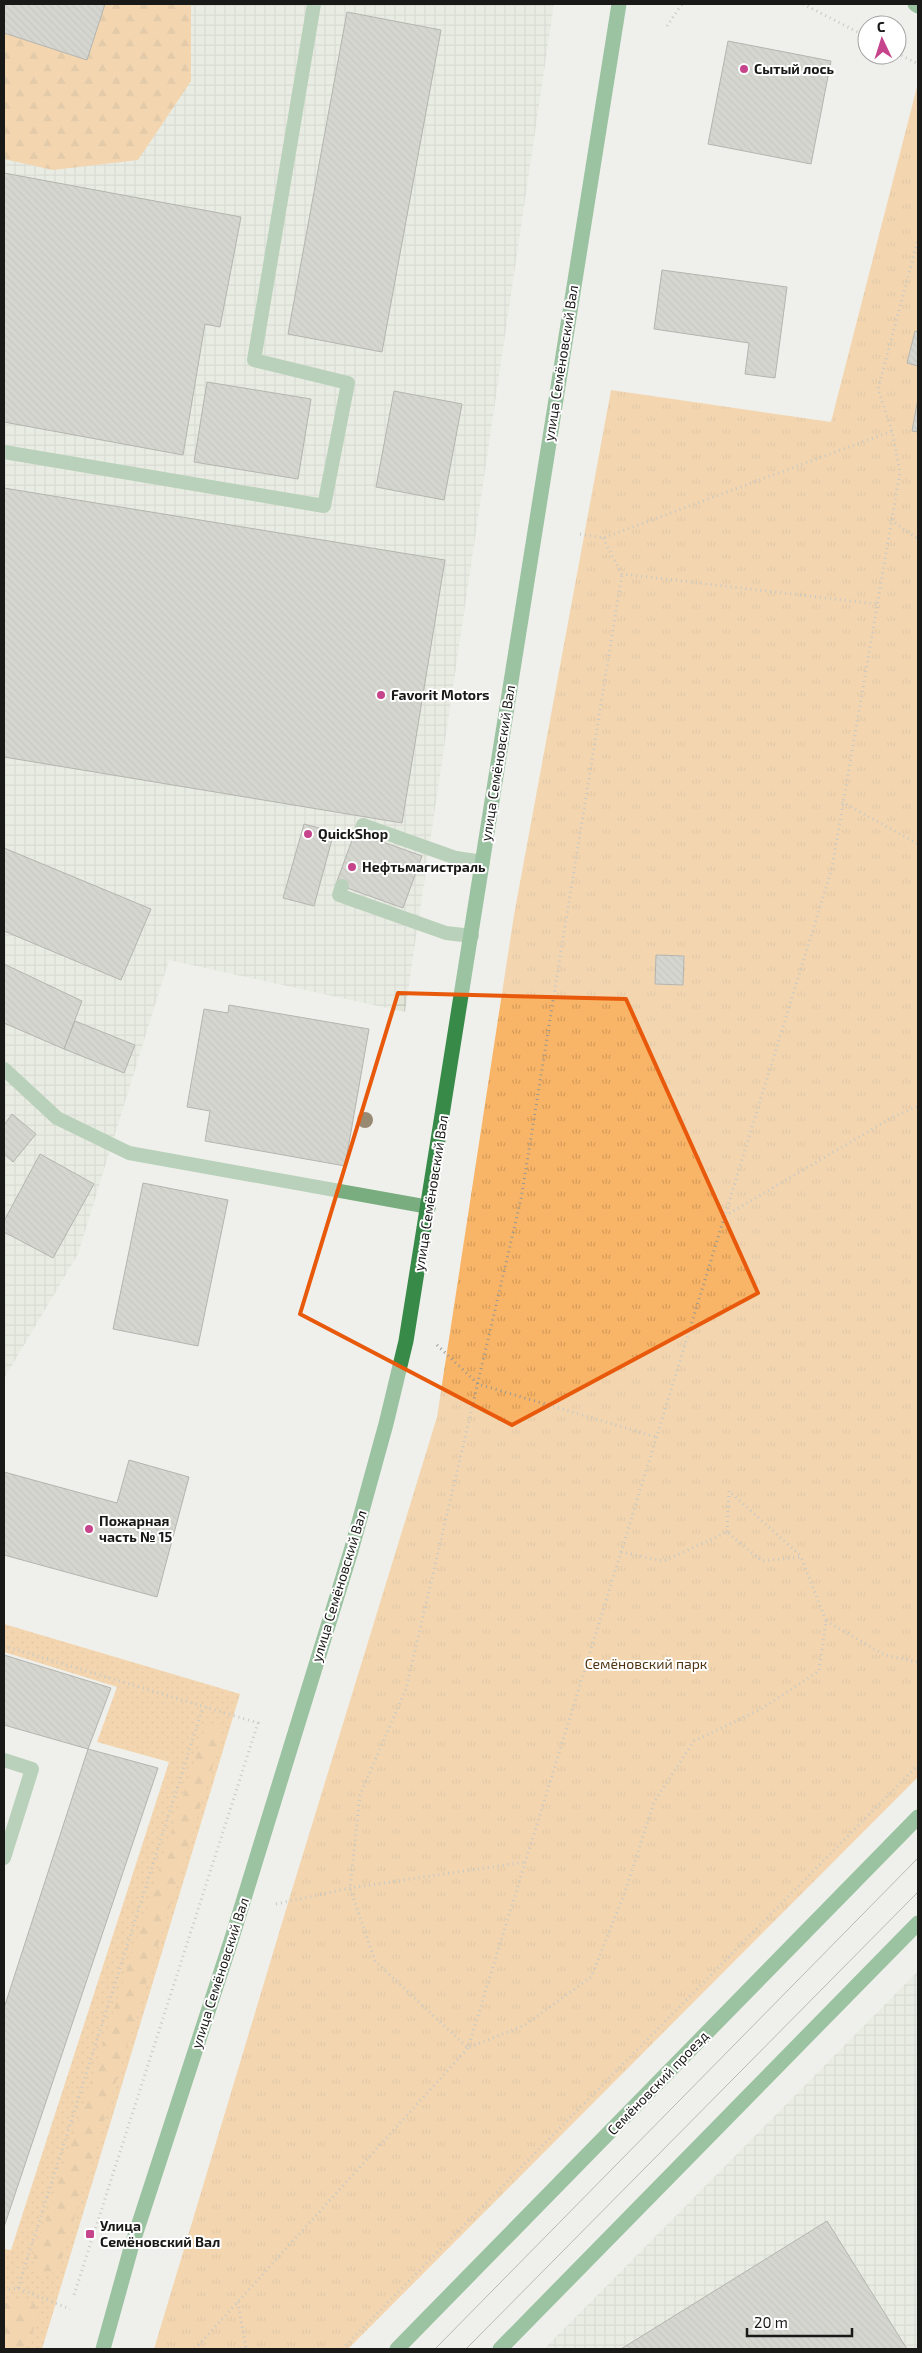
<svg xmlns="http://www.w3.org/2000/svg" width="922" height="2353" font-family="'Exo 2',sans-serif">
<defs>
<pattern id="industrial-grid" width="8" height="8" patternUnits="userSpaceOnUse" patternTransform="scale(1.25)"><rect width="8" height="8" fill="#e2e6d9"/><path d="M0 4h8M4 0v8" fill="none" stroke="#c1c5ba"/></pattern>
<pattern id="grass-dots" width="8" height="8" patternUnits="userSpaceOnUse" patternTransform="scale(1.25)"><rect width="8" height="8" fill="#f9b567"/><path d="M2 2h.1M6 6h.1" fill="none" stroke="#d59b59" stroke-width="1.8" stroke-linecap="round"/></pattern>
<pattern id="forest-firs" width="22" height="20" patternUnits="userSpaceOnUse" patternTransform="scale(1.25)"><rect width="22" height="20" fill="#f9b567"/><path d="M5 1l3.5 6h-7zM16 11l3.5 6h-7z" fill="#d59b59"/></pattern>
<pattern id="park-tufts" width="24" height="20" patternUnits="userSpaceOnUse" patternTransform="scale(1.25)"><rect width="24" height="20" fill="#f9b567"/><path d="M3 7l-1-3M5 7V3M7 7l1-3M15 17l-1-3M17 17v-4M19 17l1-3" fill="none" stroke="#d59b59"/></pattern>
<pattern id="building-back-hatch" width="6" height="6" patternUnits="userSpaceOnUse" patternTransform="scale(1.25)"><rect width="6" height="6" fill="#b7b5b0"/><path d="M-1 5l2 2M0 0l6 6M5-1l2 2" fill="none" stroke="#9d9b97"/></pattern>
</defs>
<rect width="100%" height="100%" fill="#eff0eb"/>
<!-- industrial -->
<g fill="url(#industrial-grid)">
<polygon points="4,4 554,4 405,1012 169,960 78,1254 4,1379"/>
<polygon points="918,1971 918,2349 544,2349"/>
</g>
<!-- grass -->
<polygon fill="url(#grass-dots)" points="4,1624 240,1694 42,2349 4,2349 4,2249 11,2250 169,1762 97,1742 117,1687 4,1652"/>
<!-- forest -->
<g fill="url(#forest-firs)">
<polygon points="105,4 191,4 191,81 138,160 53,170 4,159 4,33 87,60"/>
<polygon points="217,1723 222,1736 63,2255 56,2272 39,2276 33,2260 206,1725"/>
<polygon points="17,2300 35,2304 38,2318 26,2349 4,2349 4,2304"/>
</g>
<!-- park -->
<polygon fill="url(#park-tufts)" points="918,83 918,1777 348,2349 154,2349 288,1903 437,1417 514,915 611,390 831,422"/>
<!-- building -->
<g fill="url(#building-back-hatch)" stroke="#6d6c67">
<polygon points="4,4 105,4 87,60 4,33"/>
<polygon points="347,12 441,30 382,352 288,334"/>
<polygon points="728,41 831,61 811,164 708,144"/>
<polygon points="4,173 241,217 220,327 205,324 183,455 4,422"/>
<polygon points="662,270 787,287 775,378 745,374 749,343 654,329"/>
<polygon points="915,331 918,332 918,366 907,363"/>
<polygon points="207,382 311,399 298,479 194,462"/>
<polygon points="394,391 462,404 444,500 376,487"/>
<polygon points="918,398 918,432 912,431"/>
<polygon points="4,488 445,560 402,823 4,757"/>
<polygon points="304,824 334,832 314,906 283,898"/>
<polygon points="355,832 422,856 403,908 336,884"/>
<polygon points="4,848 151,909 121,980 4,931"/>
<polygon points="656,955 684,956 683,985 655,984"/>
<polygon points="4,964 82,1001 64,1049 4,1023"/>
<polygon points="229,1005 369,1029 345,1166 205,1141 210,1111 187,1107 204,1009 228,1013"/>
<polygon points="75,1021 135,1045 124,1073 64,1049"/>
<polygon points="12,1114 36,1134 13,1162 4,1154 4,1125"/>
<polygon points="40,1154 94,1184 53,1258 4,1232 4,1221"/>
<polygon points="143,1183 228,1200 198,1346 113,1329"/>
<polygon points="129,1460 189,1477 157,1597 4,1555 4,1472 117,1503"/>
<polygon points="4,1655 111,1688 88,1749 4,1725"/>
<polygon points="88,1749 158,1768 4,2227 4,2008"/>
<polygon points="827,2221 907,2349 621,2349"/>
</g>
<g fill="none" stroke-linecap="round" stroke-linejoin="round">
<!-- path -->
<g stroke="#979894" stroke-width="3" stroke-dasharray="1 4" stroke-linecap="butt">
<polyline points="803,4 867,37"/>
<polyline points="667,26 682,4"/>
<polyline points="897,53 918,64"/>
<polyline points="891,520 918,539"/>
<polyline points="580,534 603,538 892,431"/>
<polyline points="603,538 622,574 877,604"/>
<polyline points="842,802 918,844"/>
<polyline points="725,1216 893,1117 918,1106"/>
<polyline points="437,1345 478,1384 656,1437"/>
<polyline points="727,1532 729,1491 801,1556"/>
<polyline points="621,1552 664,1561 727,1532 762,1561 801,1557 826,1621 819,1671 761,1709 694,1741 654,1802 624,1895 591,1977 525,2025 468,2048 375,1961 350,1888 360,1795 406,1689 521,1199 622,574"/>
<polyline points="826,1621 885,1655 918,1662"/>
<polyline points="4,1646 258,1723 74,2295"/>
<polyline points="276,1904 350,1888 525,1862"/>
<polyline points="18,2288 203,1707"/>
<polyline points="4,2290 18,2288 70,2309"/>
<polyline points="238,2302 246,2349"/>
<polyline points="195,2349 468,2048 832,868 900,472 892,431 878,389 918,239"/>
<polyline points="342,2349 918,1765"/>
</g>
<!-- lane -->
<g stroke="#79ac7f" stroke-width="14">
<polyline points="4,452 324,506 348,383 254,360 314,4"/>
<polyline points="360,834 363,825 456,858 483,862"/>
<polyline points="342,886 339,895 446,933 472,936"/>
<polyline points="4,1069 57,1118 129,1153 429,1207"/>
<polyline points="4,1760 32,1769 4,1858"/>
</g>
<!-- secondary -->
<g stroke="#378a48" stroke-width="15">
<polyline points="915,4 918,6"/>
<polyline points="103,2349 131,2248 231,1941 351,1551 386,1424 406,1341 619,4"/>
<polyline points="397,2349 918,1817"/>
<polyline points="500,2349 918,1923"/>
</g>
<!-- tram -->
<g stroke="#757673" stroke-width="1">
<polyline points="435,2349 918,1858"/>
<polyline points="466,2349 918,1892"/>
</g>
</g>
<!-- trees -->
<circle fill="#988973" cx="365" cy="1120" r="8"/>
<!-- marked area -->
<path d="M0 0H922V2353H0ZM398,993L626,999L758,1293L512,1425L300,1314Z" fill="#eff0eb" fill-opacity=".55" fill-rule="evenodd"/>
<path fill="none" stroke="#e8590c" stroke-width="4" stroke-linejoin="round" d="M398,993L626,999L758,1293L512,1425L300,1314Z"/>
<!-- markers -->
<g fill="#c5448c" stroke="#fff" stroke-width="2">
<circle cx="744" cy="69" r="5"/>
<circle cx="381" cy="695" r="5"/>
<circle cx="308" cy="834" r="5"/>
<circle cx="352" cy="867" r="5"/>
<circle cx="89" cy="1529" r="5"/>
<rect x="85" y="2229" width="10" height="10" rx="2.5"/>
</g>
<g text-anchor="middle" stroke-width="4" stroke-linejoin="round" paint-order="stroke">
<!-- poi labels -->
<g font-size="14" font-weight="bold" fill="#191a18" stroke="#fff" text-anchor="start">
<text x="754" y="74">Сытый лось</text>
<text x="391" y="700">Favorit Motors</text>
<text x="318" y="839">QuickShop</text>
<text x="362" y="872">Нефтьмагистраль</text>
<text x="99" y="1526">Пожарная<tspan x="99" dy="16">часть № 15</tspan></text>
<text x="100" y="2231">Улица<tspan x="100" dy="16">Семёновский Вал</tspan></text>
</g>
<!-- street labels -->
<g font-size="14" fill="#191a18" stroke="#fff">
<text transform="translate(561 363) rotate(-81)" y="5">улица Семёновский Вал</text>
<text transform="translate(498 763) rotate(-81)" y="5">улица Семёновский Вал</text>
<text transform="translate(431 1193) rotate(-81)" y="5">улица Семёновский Вал</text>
<text transform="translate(339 1586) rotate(-73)" y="5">улица Семёновский Вал</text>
<text transform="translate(220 1973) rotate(-72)" y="5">улица Семёновский Вал</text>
<text transform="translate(658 2083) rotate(-46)" y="5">Семёновский проезд</text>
</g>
<!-- park labels -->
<g font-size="14" fill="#503411" stroke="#fff">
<text x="646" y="1669">Семёновский парк</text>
</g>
</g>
<!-- border -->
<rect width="922" height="2353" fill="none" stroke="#191a18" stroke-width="10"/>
<!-- north arrow -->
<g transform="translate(882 40) rotate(356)"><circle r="24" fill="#ffffff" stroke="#a3a3a3"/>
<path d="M0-4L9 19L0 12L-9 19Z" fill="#c5448c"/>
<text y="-8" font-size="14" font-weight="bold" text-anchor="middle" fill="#191a18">С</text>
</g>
<!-- scale -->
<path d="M747 2328v8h105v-8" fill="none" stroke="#191a18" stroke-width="2.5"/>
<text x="754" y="2328" font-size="15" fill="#191a18" stroke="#ffffff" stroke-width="4" paint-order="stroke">20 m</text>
</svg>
